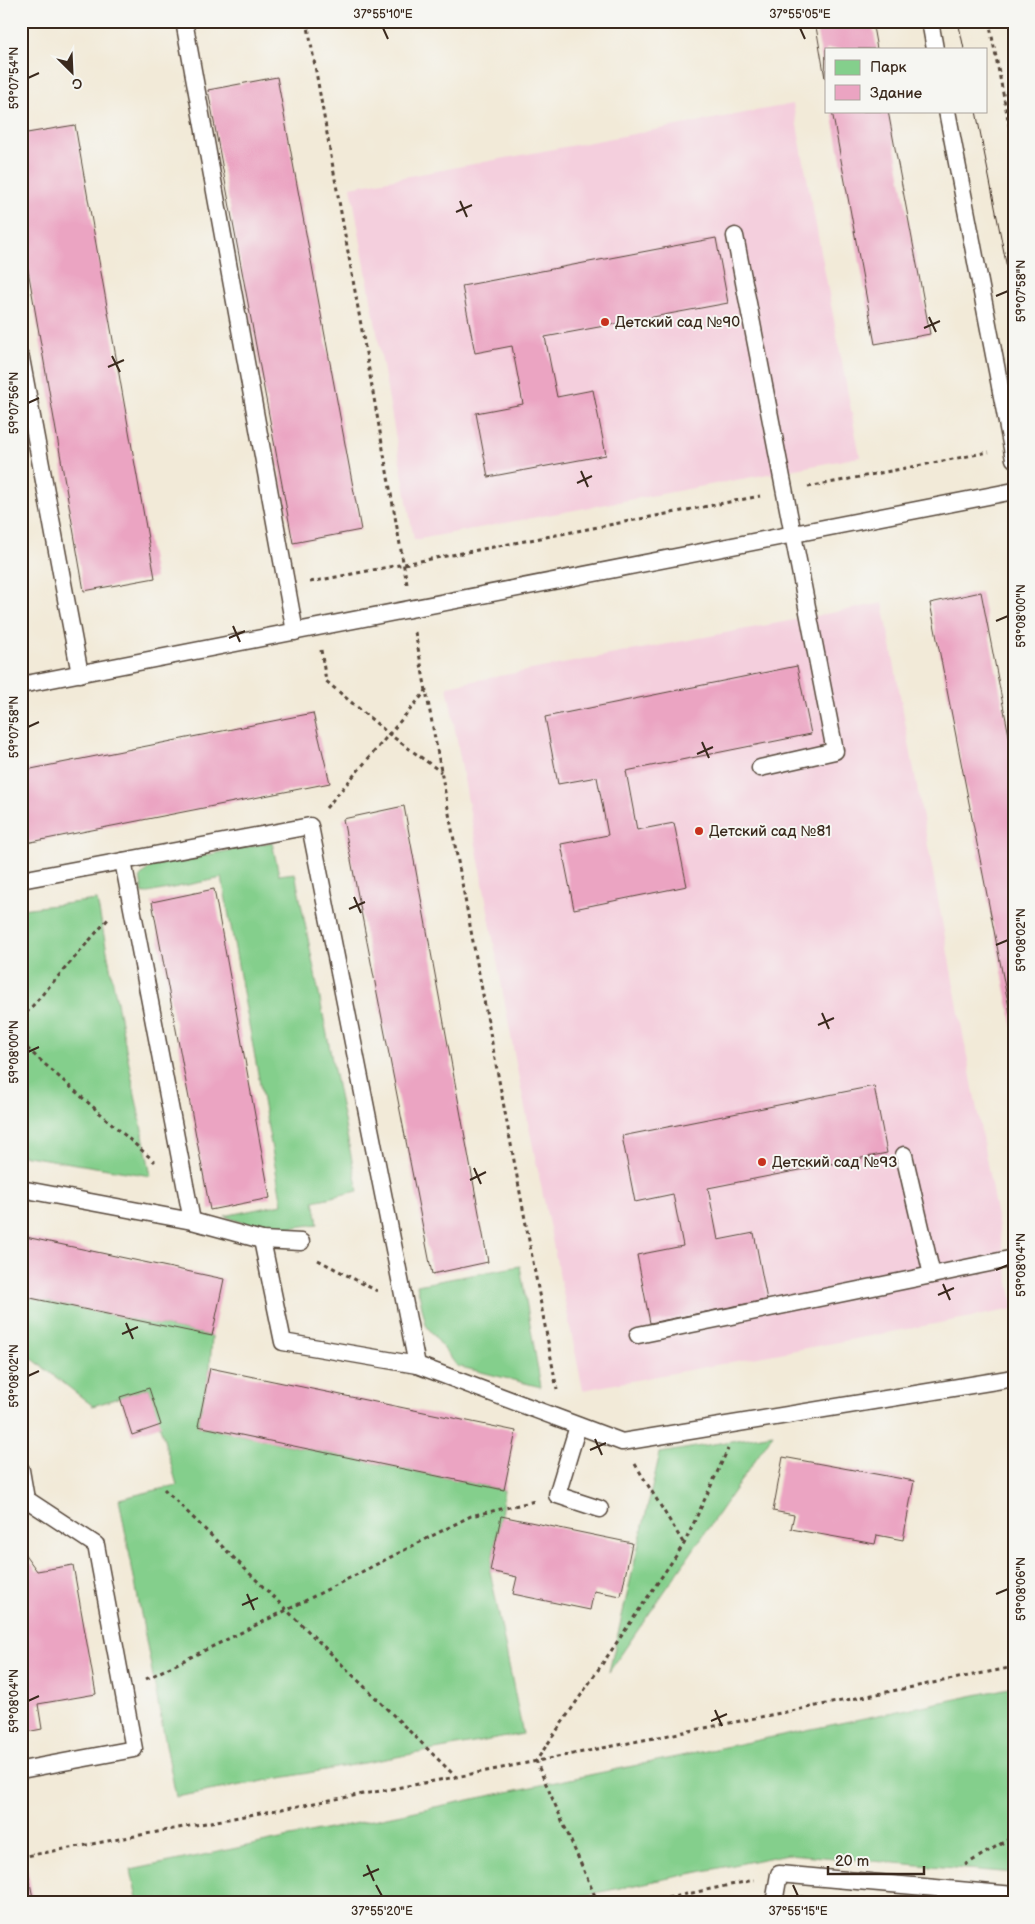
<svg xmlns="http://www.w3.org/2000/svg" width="1035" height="1924" font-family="'Balsamiq Sans',sans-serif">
<rect width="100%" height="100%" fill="#f6f6f2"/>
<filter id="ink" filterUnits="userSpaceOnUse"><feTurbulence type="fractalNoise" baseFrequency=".02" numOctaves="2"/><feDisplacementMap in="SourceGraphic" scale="10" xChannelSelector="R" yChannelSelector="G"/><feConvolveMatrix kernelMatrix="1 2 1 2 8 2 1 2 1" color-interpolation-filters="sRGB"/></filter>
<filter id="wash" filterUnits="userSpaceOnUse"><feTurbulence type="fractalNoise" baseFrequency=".0096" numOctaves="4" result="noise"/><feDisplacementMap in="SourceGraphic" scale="20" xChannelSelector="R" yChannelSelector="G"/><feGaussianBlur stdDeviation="1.12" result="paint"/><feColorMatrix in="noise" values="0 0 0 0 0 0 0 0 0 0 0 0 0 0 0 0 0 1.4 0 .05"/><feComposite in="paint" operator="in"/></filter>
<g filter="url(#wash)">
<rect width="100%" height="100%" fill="#f2ead8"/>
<!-- built -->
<g fill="#f4cfdd">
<polygon points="793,104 860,457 414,540 351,187"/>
<polygon points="883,603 1014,1309 583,1390 516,1064 447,686"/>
</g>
<!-- green -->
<g fill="#84cf8c" stroke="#607c55">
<polygon points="272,842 279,875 295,873 358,1191 314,1201 318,1224 266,1231 224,1216 282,1204 222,878 143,894 140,877 151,866"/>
<polygon points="97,900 151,1176 21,1155 21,909"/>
<polygon points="520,1266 541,1387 457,1366 426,1325 417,1285"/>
<polygon points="21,1296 212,1336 210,1368 198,1426 504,1490 501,1516 490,1571 523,1734 176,1797 119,1499 177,1485 149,1388 93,1406 21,1350"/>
<polygon points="773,1434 609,1672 660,1453"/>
<polygon points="1014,1687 1014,1873 788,1854 546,1903 138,1903 131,1870"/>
</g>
<g id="blocks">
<!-- building -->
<g fill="#eba4c2">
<polygon points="815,21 872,21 877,49 826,49 825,78"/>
<polygon points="277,77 361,530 293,543 208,90"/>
<polygon points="832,111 888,111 930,334 875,344"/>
<polygon points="75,125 155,578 84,591 21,230 21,134"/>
<polygon points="716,238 728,303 545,337 557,397 593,390 606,455 488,477 476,413 523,404 512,346 475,353 462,286"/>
<polygon points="981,592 1014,761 1013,1028 930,603"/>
<polygon points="797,666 811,734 626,771 637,830 674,823 687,886 574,909 561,844 608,835 597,777 558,784 545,717"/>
<polygon points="313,713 330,783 21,844 21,771"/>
<polygon points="404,806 488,1262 432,1274 343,819"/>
<polygon points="214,889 270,1198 210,1210 152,902"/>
<polygon points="874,1086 887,1153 708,1188 718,1240 754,1233 767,1300 650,1323 637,1255 683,1246 673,1194 635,1202 622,1136"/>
<polygon points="21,1236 224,1279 212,1336 21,1296"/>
<polygon points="210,1368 516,1431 504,1490 198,1426"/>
<polygon points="149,1388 161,1425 132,1435 120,1397"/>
<polygon points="783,1457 914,1481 903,1540 877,1535 875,1544 791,1529 794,1515 773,1511"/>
<polygon points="501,1516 632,1543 621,1596 594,1591 590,1610 513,1594 517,1577 490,1571"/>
<polygon points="21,1549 37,1571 73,1565 96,1694 38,1704 42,1729 21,1733"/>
<polygon points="27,1868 34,1903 21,1903 21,1869"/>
<polygon points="801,1896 856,1901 856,1903 800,1903"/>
</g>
</g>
</g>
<g filter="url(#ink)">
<use href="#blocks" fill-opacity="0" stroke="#56473a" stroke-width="1"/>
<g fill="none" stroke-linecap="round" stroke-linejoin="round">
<!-- lane casing -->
<g stroke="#56473a" stroke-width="19">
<g id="lane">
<polyline points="184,21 295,632"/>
<polyline points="930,21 935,49"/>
<polyline points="947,111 1014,459"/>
<polyline points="735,236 835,751 760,768"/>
<polyline points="21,358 80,674"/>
<polyline points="21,685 1014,491"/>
<polyline points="123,861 192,1221"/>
<polyline points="21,880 310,826 417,1365"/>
<polyline points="904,1155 932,1275 1014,1258"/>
<polyline points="21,1189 192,1221 262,1240 301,1242"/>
<polyline points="262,1240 283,1342 417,1365 622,1442 1014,1378"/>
<polyline points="638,1335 932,1275"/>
<polyline points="578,1426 557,1495 600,1509"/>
<polyline points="21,1470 26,1499 96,1545 134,1749 21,1770"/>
<polyline points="774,1903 779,1874 1014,1895"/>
</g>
</g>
<!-- path -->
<g stroke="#56473a" stroke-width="3" stroke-dasharray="4 4" stroke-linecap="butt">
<polyline points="307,21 407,584"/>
<polyline points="989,21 1014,150"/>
<polyline points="808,487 989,452"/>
<polyline points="310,582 760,496"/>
<polyline points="415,632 557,1390"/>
<polyline points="321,650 326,681 389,734 441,772"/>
<polyline points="326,808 426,691"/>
<polyline points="21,1019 109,918"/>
<polyline points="21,1043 155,1162"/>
<polyline points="318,1260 377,1291"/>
<polyline points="635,1464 684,1544"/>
<polyline points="164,1489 456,1777"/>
<polyline points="146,1679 287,1610 471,1516 535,1501"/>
<polyline points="21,1857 456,1777 1014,1667"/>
<polyline points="965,1865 1014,1836"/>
<polyline points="598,1903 536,1761 684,1544 728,1449"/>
<polyline points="644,1903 754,1880"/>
</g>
<!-- lane -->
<use href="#lane" stroke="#fff" stroke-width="16"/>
<!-- tram -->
<g stroke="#3b2a1e" stroke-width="1">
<polyline points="958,21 964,49"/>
<polyline points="976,111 1014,303"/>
</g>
</g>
</g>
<!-- ticks -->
<path fill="none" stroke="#3b2a1e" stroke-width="2" d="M383,28L388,39M800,28L805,39M28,78L39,73M460,201L467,217M456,212L472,205M996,296L1008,291M929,317L936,332M924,328L940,321M112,356L120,372M108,367L124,360M28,403L39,398M581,471L588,487M577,483L592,476M996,621L1008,616M233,626L240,642M229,638L245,631M28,727L39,722M702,742L709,758M697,754L713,747M354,897L361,913M349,909L365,902M996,945L1008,940M822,1013L829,1029M818,1025L834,1018M28,1052L39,1047M474,1168L481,1184M470,1180L486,1172M996,1270L1008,1265M943,1284L950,1300M938,1295L954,1288M126,1323L133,1339M122,1334L138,1327M28,1376L39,1371M595,1439L602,1455M590,1450L606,1443M247,1594L254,1610M996,1594L1008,1589M242,1605L258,1598M28,1701L39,1696M715,1710L722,1726M711,1721L727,1714M367,1865L374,1881M363,1876L379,1869M376,1885L382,1896M793,1885L798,1896"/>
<!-- markers -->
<g fill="#c8321e" stroke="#f6f6f2" stroke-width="2">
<circle cx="605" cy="322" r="5"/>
<circle cx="699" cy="831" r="5"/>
<circle cx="762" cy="1162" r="5"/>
</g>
<g text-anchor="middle" stroke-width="4" stroke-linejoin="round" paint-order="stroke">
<!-- poi labels -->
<g font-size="15" fill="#3b2a1e" stroke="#f6f6f2" text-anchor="start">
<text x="615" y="327">Детский сад №90</text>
<text x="709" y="836">Детский сад №81</text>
<text x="772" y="1167">Детский сад №93</text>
</g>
</g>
<!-- margin -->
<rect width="1035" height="1924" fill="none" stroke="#f6f6f2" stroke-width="55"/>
<!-- legend -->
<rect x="825" y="48" width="162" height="65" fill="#f6f6f2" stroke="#aba49d"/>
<rect x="835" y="60" width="25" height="15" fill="#84cf8c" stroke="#aba49d"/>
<text x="870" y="72" font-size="15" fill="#3b2a1e">Парк</text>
<rect x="835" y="85" width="25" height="15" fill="#eba4c2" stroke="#aba49d"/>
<text x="870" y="98" font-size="15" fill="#3b2a1e">Здание</text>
<!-- north arrow -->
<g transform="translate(72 72) rotate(156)" stroke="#f6f6f2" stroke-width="4" paint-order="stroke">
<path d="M0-4L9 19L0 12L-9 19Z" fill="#3b2a1e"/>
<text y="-8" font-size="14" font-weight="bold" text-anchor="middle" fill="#3b2a1e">С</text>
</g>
<!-- scale -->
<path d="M828 1866v8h96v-8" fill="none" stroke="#3b2a1e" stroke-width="2.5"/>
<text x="835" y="1866" font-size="15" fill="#3b2a1e" stroke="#f6f6f2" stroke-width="4" paint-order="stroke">20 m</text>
<rect x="28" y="28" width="980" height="1868" fill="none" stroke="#3b2a1e" stroke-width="2"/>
<g font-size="12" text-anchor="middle" fill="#3b2a1e">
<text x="383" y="18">37°55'10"E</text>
<text x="800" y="18">37°55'05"E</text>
<text transform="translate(14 78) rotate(-90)" y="4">59°07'54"N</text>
<text transform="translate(1021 291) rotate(-90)" y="4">59°07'58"N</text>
<text transform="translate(14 403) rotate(-90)" y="4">59°07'56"N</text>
<text transform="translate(1021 616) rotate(-90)" y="4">59°08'00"N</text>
<text transform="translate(14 727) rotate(-90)" y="4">59°07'58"N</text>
<text transform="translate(1021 940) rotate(-90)" y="4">59°08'02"N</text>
<text transform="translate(14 1052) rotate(-90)" y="4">59°08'00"N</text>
<text transform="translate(1021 1265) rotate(-90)" y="4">59°08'04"N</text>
<text transform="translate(14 1376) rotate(-90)" y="4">59°08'02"N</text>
<text transform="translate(1021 1589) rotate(-90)" y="4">59°08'06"N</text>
<text transform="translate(14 1701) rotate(-90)" y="4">59°08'04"N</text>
<text x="382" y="1915">37°55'20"E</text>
<text x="798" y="1915">37°55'15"E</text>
</g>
</svg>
